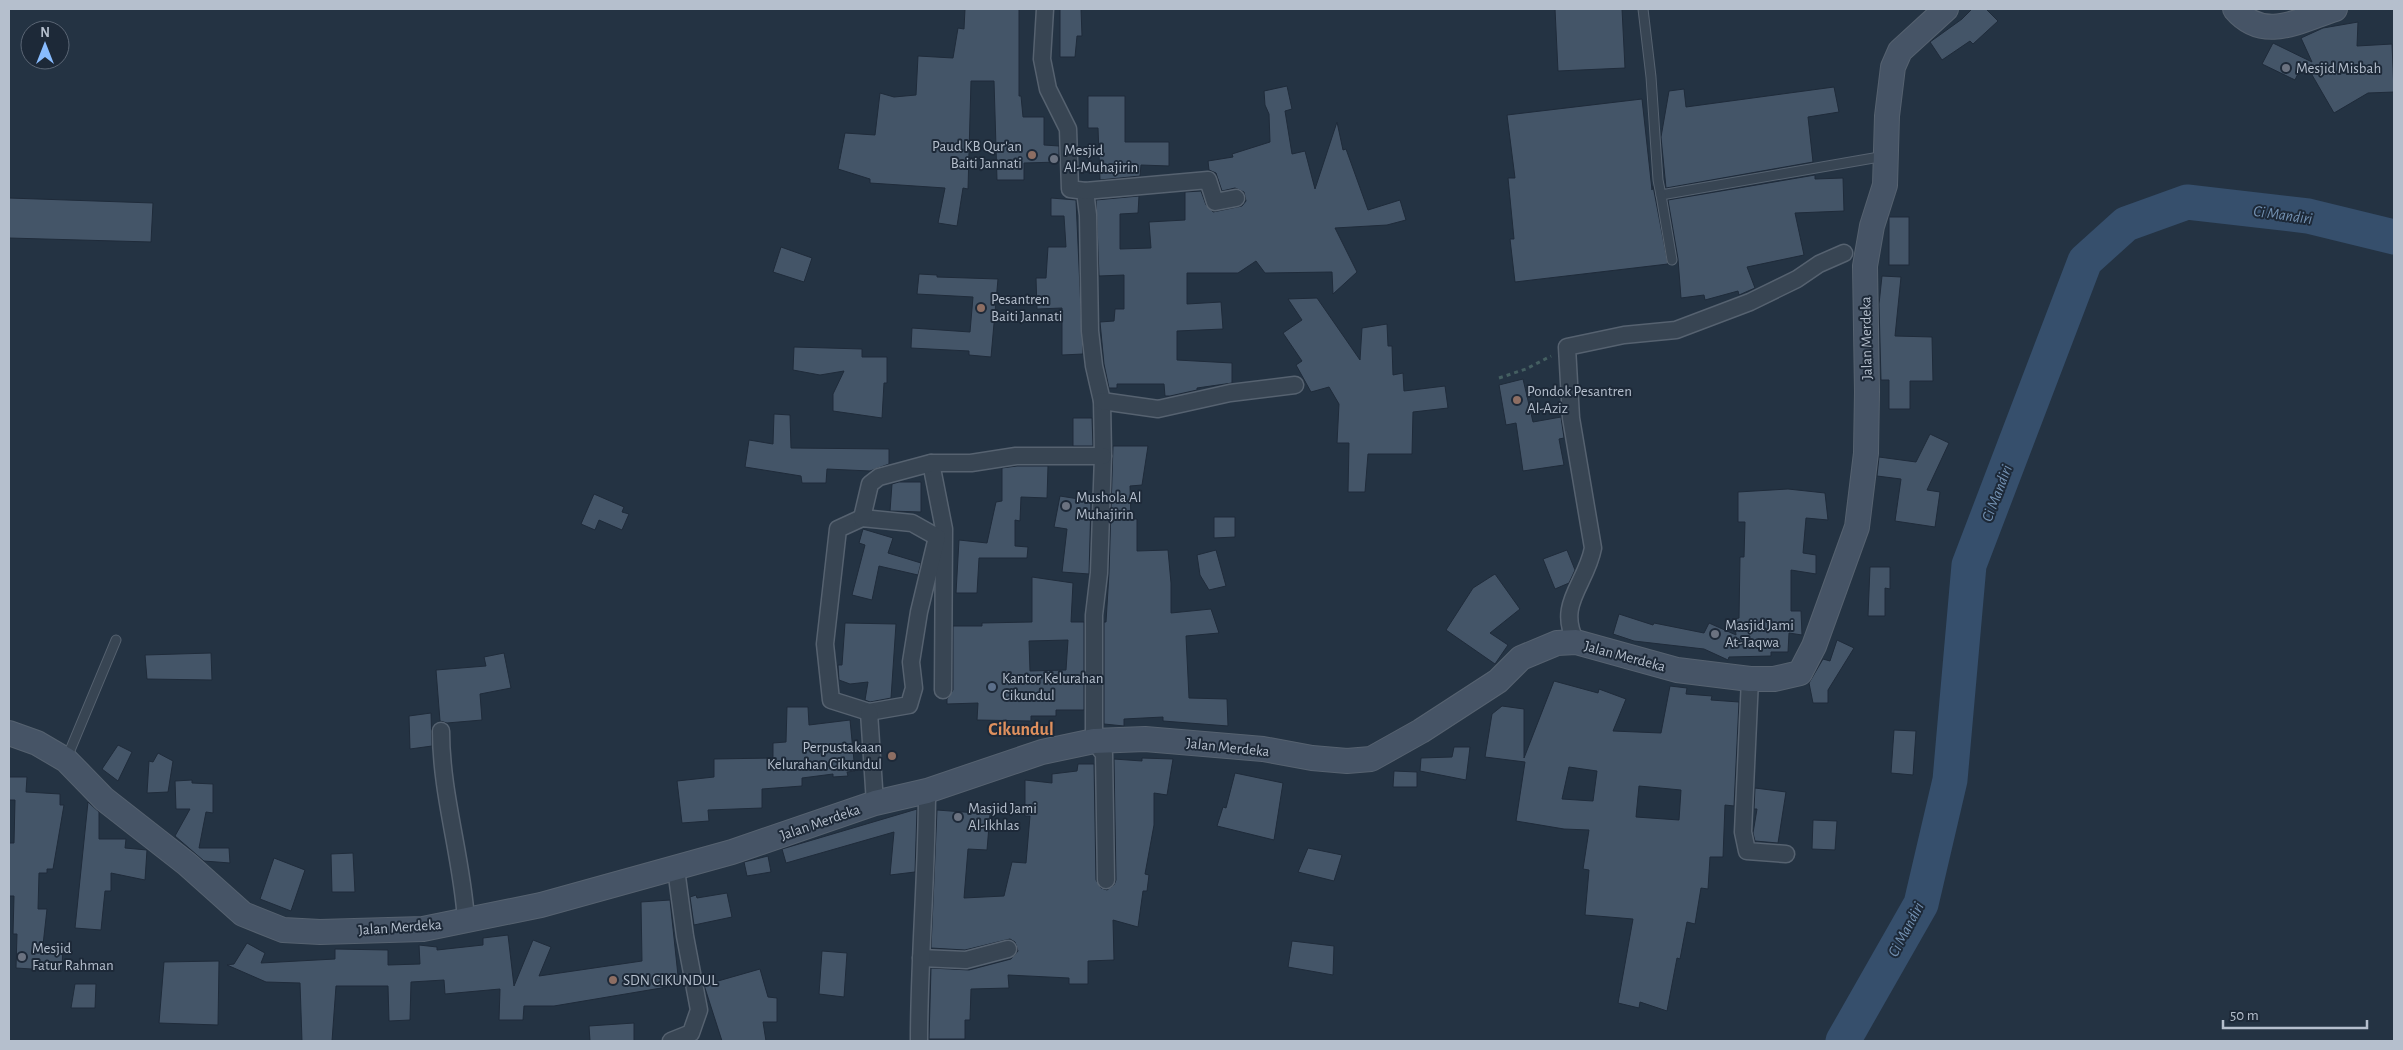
<svg xmlns="http://www.w3.org/2000/svg" width="2403" height="1050" font-family="'Alegreya Sans',sans-serif">
<rect width="100%" height="100%" fill="#243343"/>
<g fill="none" stroke-linecap="round" stroke-linejoin="round">
<!-- river -->
<polyline stroke="#364f6c" stroke-width="35" points="1843,1041 1921,904 1950,780 1969,565 2085,261 2126,224 2187,202 2308,216 2394,237"/>
</g>
<!-- building -->
<g fill="#445568" stroke="#1f2b3a" fill-rule="evenodd">
<polygon points="965,9 1019,9 1019,96 1021,96 1023,117 1044,117 1044,145 1059,146 1059,162 1024,163 1024,180 997,180 994,81 971,81 968,189 963,188 957,226 938,223 945,188 870,183 870,179 838,169 845,133 875,135 880,93 894,97 916,95 918,56 953,58 958,28 964,29"/>
<polygon points="1060,9 1081,9 1082,36 1077,36 1075,57 1060,57"/>
<polygon points="1555,9 1622,9 1625,68 1558,71"/>
<polygon points="1972,9 1986,9 1998,21 1973,44 1970,41 1942,60 1930,42 1962,19"/>
<polygon points="2358,22 2357,46 2392,44 2394,92 2368,93 2334,113 2304,61 2295,80 2262,64 2273,43 2312,62 2301,38 2323,28"/>
<polygon points="1287,86 1292,109 1285,111 1292,154 1305,151 1315,189 1337,122 1343,150 1346,149 1368,210 1400,200 1406,220 1387,225 1335,228 1357,272 1333,294 1332,272 1265,273 1256,261 1238,273 1187,273 1187,304 1221,302 1223,329 1177,331 1177,360 1232,363 1232,383 1197,388 1197,390 1170,396 1165,396 1164,384 1117,384 1117,388 1109,388 1104,364 1100,322 1114,321 1115,309 1124,309 1124,275 1099,276 1096,200 1139,196 1138,213 1120,214 1120,249 1151,248 1149,222 1185,220 1185,192 1201,191 1206,205 1213,212 1242,206 1246,201 1244,192 1235,188 1222,191 1216,173 1209,170 1208,161 1233,157 1232,154 1270,142 1269,114 1265,105 1264,91"/>
<polygon points="1834,87 1839,112 1808,117 1813,162 1666,188 1661,137 1669,91 1684,89 1686,107"/>
<polygon points="1088,96 1125,96 1125,142 1169,142 1169,166 1141,165 1140,176 1100,180 1098,128 1088,128"/>
<polygon points="1642,99 1652,190 1653,186 1668,264 1515,282 1510,239 1514,239 1508,178 1515,178 1507,115"/>
<polygon points="1815,175 1815,179 1843,178 1844,211 1795,213 1804,255 1747,267 1755,288 1739,295 1738,291 1705,300 1704,295 1681,298 1678,259 1668,200"/>
<polygon points="9,198 153,203 151,242 9,238"/>
<polygon points="1051,198 1076,200 1083,354 1062,355 1062,308 1037,309 1036,278 1046,278 1048,247 1066,247 1064,216 1051,216"/>
<rect x="1889" y="217" width="20" height="48"/>
<polygon points="781,247 812,258 804,282 773,272"/>
<polygon points="919,274 937,275 937,277 998,279 991,357 969,355 969,351 911,348 912,328 970,332 973,297 917,294"/>
<polygon points="1882,276 1901,277 1895,336 1932,337 1933,381 1910,381 1910,409 1889,409 1889,380 1881,380 1879,304"/>
<polygon points="1317,298 1360,360 1362,328 1387,324 1388,346 1392,346 1393,375 1403,373 1404,391 1445,386 1448,408 1413,412 1412,454 1368,454 1365,492 1348,492 1349,443 1337,443 1339,404 1329,387 1311,392 1296,365 1302,361 1283,333 1302,320 1288,299"/>
<polygon points="794,347 862,349 862,357 887,357 887,383 884,383 882,418 833,411 833,394 844,371 820,375 793,370"/>
<polygon points="1523,379 1533,422 1561,417 1564,438 1559,439 1564,465 1523,471 1516,423 1506,425 1499,385"/>
<polygon points="774,414 790,415 791,448 889,449 889,464 870,471 827,469 826,483 802,483 801,476 745,467 749,440 773,444"/>
<polygon points="1073,418 1092,418 1093,446 1073,446"/>
<polygon points="1930,434 1949,443 1927,490 1940,492 1935,527 1895,521 1901,479 1877,476 1879,457 1916,462"/>
<polygon points="1113,446 1148,446 1142,485 1130,486 1131,519 1137,519 1137,551 1168,550 1171,583 1171,613 1211,609 1219,633 1186,636 1189,698 1227,699 1228,726 1163,721 1163,717 1124,719 1124,726 1104,724 1104,622 1106,622 1109,573"/>
<polygon points="1017,466 1048,466 1047,498 1021,497 1020,521 1015,520 1015,546 1028,547 1027,558 979,558 977,593 956,593 959,540 987,543 996,502 1002,501 1002,468"/>
<polygon points="899,482 921,482 921,512 890,511 892,484"/>
<polygon points="1788,489 1825,493 1828,520 1806,518 1803,553 1816,555 1816,574 1791,570 1791,611 1801,611 1802,635 1789,633 1788,652 1771,652 1771,656 1729,657 1728,660 1704,649 1634,641 1613,634 1619,614 1653,625 1654,623 1704,633 1709,623 1736,635 1734,619 1739,618 1740,557 1744,557 1745,522 1738,522 1738,492"/>
<polygon points="594,494 624,507 622,512 629,514 622,530 599,520 595,530 581,524"/>
<polygon points="1060,496 1091,501 1089,574 1062,572 1067,529 1054,527"/>
<polygon points="1214,517 1235,517 1235,537 1214,538"/>
<polygon points="863,529 893,538 888,553 921,563 918,575 879,566 872,600 852,595 865,545 859,543"/>
<polygon points="1216,550 1226,586 1209,590 1200,575 1197,555"/>
<polygon points="1567,550 1575,570 1569,583 1555,589 1543,559"/>
<polygon points="1870,567 1890,567 1890,589 1885,588 1885,616 1868,616"/>
<polygon points="1495,574 1520,609 1490,633 1508,645 1495,664 1446,630 1473,588"/>
<path d="M1032,577L1073,583L1071,622H1084V710H1056V716H1031V721L977,720L978,703L947,704V699L953,690V626H982V623L1032,622ZM1068,640L1066,670L1030,671L1029,641Z"/>
<polygon points="845,623 896,624 891,698 870,702 865,700 868,682 850,684 839,680 838,665 842,665"/>
<polygon points="1837,640 1854,648 1828,690 1828,703 1813,703 1809,683 1823,659 1830,661"/>
<polygon points="211,653 212,680 147,679 145,655"/>
<polygon points="504,653 511,688 480,694 482,720 447,723 440,721 436,670 486,666 484,657"/>
<path d="M1554,681L1598,693L1599,689L1626,699L1613,731L1661,733L1670,686L1687,688L1686,694L1712,696L1711,700L1739,702L1734,806L1725,805L1723,857H1710L1708,889L1701,888L1695,924L1687,922L1680,959L1677,958L1667,1011L1640,1002L1639,1008L1618,1003L1633,919L1585,915L1589,870L1583,869L1589,830L1564,829L1516,821L1525,762L1485,757L1492,714L1502,706L1524,709V758ZM1569,767L1597,771L1593,801L1562,799ZM1639,786L1681,790L1679,820L1636,817Z"/>
<polygon points="787,707 808,707 809,725 850,720 855,771 847,772 848,776 833,777 833,774 802,778 802,786 762,789 762,808 708,810 709,821 682,823 677,781 714,777 714,759 773,758 773,743 786,742"/>
<polygon points="431,713 432,746 410,749 409,716"/>
<polygon points="1894,730 1916,731 1913,775 1891,773"/>
<polygon points="118,745 132,752 118,781 102,769"/>
<polygon points="1454,747 1470,747 1466,780 1420,771 1421,758 1452,757"/>
<polygon points="158,753 173,761 168,792 147,793 149,761 153,762"/>
<polygon points="1142,758 1173,759 1167,795 1154,793 1154,825 1145,874 1149,875 1147,891 1143,891 1138,927 1113,920 1114,960 1088,961 1088,984 1069,984 1069,978 1008,975 1009,988 971,989 970,1020 965,1020 965,1039 929,1039 931,968 969,970 1011,959 1018,951 1015,942 1010,939 965,950 931,948 937,810 990,814 987,850 968,849 964,898 1004,896 1012,862 1026,863 1030,816 1025,816 1025,780 1052,783 1052,774 1077,771 1078,764 1094,764 1096,880 1101,888 1107,890 1114,885 1116,880 1114,759 1142,761"/>
<polygon points="1394,771 1417,772 1417,787 1393,787"/>
<polygon points="1235,773 1283,783 1274,840 1217,826 1223,807 1226,808"/>
<polygon points="9,777 27,777 26,792 60,794 60,805 64,805 53,869 47,869 47,873 39,873 38,909 47,909 43,945 63,945 62,971 16,968 17,934 13,934 14,896 9,896 9,843 14,843 15,800 9,800"/>
<polygon points="192,780 192,783 213,784 213,813 206,812 199,848 229,848 230,863 204,861 175,836 190,809 176,809 175,781"/>
<polygon points="1755,788 1786,792 1778,843 1755,841 1753,833 1757,809 1754,809"/>
<polygon points="88,802 99,812 99,839 126,839 125,848 147,850 145,880 111,873 111,891 105,891 101,930 75,928"/>
<polygon points="917,809 915,872 890,875 894,832 786,863 782,849"/>
<polygon points="1813,820 1837,821 1835,850 1812,849"/>
<polygon points="1308,848 1342,855 1334,881 1298,872"/>
<polygon points="353,853 355,892 332,892 331,854"/>
<polygon points="768,856 771,872 747,876 744,862"/>
<polygon points="274,858 305,870 291,911 260,899"/>
<polygon points="727,893 732,917 694,925 690,897 696,895 697,898"/>
<polygon points="670,900 679,985 554,1006 524,1006 523,1020 499,1020 500,989 445,994 444,980 411,982 410,1020 389,1021 388,986 336,986 332,1041 302,1041 300,983 266,982 227,965 234,964 247,943 265,953 261,963 335,959 335,949 388,950 388,965 420,964 419,945 437,947 437,950 483,945 483,938 508,935 514,986 533,940 551,947 539,976 642,961 641,902"/>
<polygon points="1292,941 1334,946 1333,975 1288,967"/>
<polygon points="822,951 847,953 844,997 819,994"/>
<polygon points="219,961 218,1025 159,1023 164,962"/>
<polygon points="760,969 768,997 777,998 777,1022 763,1022 766,1041 722,1041 704,985"/>
<polygon points="75,984 96,984 95,1008 71,1008"/>
<polygon points="634,1023 634,1041 590,1041 589,1026"/>
</g>
<g fill="none" stroke-linecap="round" stroke-linejoin="round">
<!-- lane casing -->
<g stroke="#566270" stroke-width="11">
<g id="lane">
<polyline points="1643,9 1651,77 1658,180 1661,195 1885,156"/>
<polyline points="1661,195 1672,260"/>
<polyline points="66,760 116,640"/>
</g>
</g>
<!-- street casing -->
<g stroke="#566270" stroke-width="19">
<g id="street">
<polyline points="1045,9 1042,59 1048,89 1068,129 1070,189 1085,191 1088,215 1090,331 1094,366 1102,401 1103,456 1099,573 1094,615 1094,741 1104,754 1106,880"/>
<polyline points="1085,191 1208,180 1215,202 1236,198"/>
<polyline points="1102,401 1158,409 1230,393 1295,385"/>
<polyline points="931,463 944,529 943,690"/>
<polygon points="862,518 912,523 937,537 919,612 911,662 914,688 909,705 869,712 831,700 825,644 838,529"/>
<polyline points="862,518 870,484 879,477 931,463 971,463 1016,456 1103,456"/>
<path d="M1576,642C1556,604 1586,585 1593,548L1571,418L1567,347L1624,335L1676,330L1750,302L1797,279L1819,264L1844,253"/>
<polyline points="1750,679 1743,832 1747,851 1786,854"/>
<polyline points="869,712 875,803"/>
<path d="M441,731C441,795 462,857 466,920"/>
<polyline points="921,958 966,960 1008,949"/>
<polyline points="671,1041 691,1033 699,1010 685,936 676,869"/>
<path d="M919,1041C919,958 927,874 927,791"/>
</g>
</g>
<!-- secondary casing -->
<g stroke="#566270" stroke-width="26">
<g id="secondary">
<path d="M2235,9C2264,43 2300,20 2335,9"/>
<polyline points="9,733 37,743 66,760 104,799 187,864 243,914 283,930 320,932 423,929 541,905 732,852 875,803 927,791 1042,752 1094,741 1145,739 1263,749 1312,758 1347,761 1371,759 1421,731 1498,681 1521,658 1557,643 1576,642 1677,670 1750,679 1774,679 1800,673 1814,646 1857,527 1866,453 1867,392 1865,266 1872,226 1885,185 1887,116 1893,67 1900,51 1946,9"/>
</g>
</g>
<!-- path -->
<polyline stroke="#445f61" stroke-width="3" stroke-dasharray="4 4" stroke-linecap="butt" points="1499,378 1526,369 1551,356"/>
<!-- lane -->
<use href="#lane" stroke="#384553" stroke-width="9"/>
<!-- street -->
<use href="#street" stroke="#384553" stroke-width="16"/>
<!-- secondary -->
<use href="#secondary" stroke="#465466" stroke-width="24"/>
</g>
<!-- markers -->
<g fill="#6b7280" stroke="#1d2938" stroke-width="2">
<circle cx="2286" cy="68" r="5"/>
<circle cx="1054" cy="159" r="5"/>
<circle cx="1066" cy="506" r="5"/>
<circle cx="1715" cy="634" r="5"/>
<circle cx="958" cy="817" r="5"/>
<circle cx="22" cy="957" r="5"/>
</g>
<g fill="#8d6e63" stroke="#1d2938" stroke-width="2">
<circle cx="1032" cy="155" r="5"/>
<circle cx="981" cy="308" r="5"/>
<circle cx="1517" cy="400" r="5"/>
<circle cx="892" cy="756" r="5"/>
<circle cx="613" cy="980" r="5"/>
</g>
<circle fill="#5c6f8a" stroke="#1d2938" stroke-width="2" cx="992" cy="687" r="5"/>
<g text-anchor="middle" stroke-width="4" stroke-linejoin="round" paint-order="stroke">
<!-- poi labels -->
<g font-size="15" fill="#b5bfcd" stroke="#1d2938" text-anchor="start">
<text x="2296" y="73">Mesjid Misbah</text>
<text x="1022" y="151" text-anchor="end">Paud KB Qur'an<tspan x="1022" dy="17">Baiti Jannati</tspan></text>
<text x="1064" y="155">Mesjid<tspan x="1064" dy="17">Al-Muhajirin</tspan></text>
<text x="991" y="304">Pesantren<tspan x="991" dy="17">Baiti Jannati</tspan></text>
<text x="1527" y="396">Pondok Pesantren<tspan x="1527" dy="17">Al-Aziz</tspan></text>
<text x="1076" y="502">Mushola Al<tspan x="1076" dy="17">Muhajirin</tspan></text>
<text x="1725" y="630">Masjid Jami<tspan x="1725" dy="17">At-Taqwa</tspan></text>
<text x="1002" y="683">Kantor Kelurahan<tspan x="1002" dy="17">Cikundul</tspan></text>
<text x="882" y="752" text-anchor="end">Perpustakaan<tspan x="882" dy="17">Kelurahan Cikundul</tspan></text>
<text x="968" y="813">Masjid Jami<tspan x="968" dy="17">Al-Ikhlas</tspan></text>
<text x="32" y="953">Mesjid<tspan x="32" dy="17">Fatur Rahman</tspan></text>
<text x="623" y="985">SDN CIKUNDUL</text>
</g>
<!-- street labels -->
<g font-size="15" fill="#b5bfcd" stroke="#1d2938">
<text transform="translate(1866 338) rotate(-91)" y="5">Jalan Merdeka</text>
<text transform="translate(1625 656) rotate(15)" y="5">Jalan Merdeka</text>
<text transform="translate(1228 747) rotate(6)" y="5">Jalan Merdeka</text>
<text transform="translate(820 822) rotate(-19)" y="5">Jalan Merdeka</text>
<text transform="translate(400 927) rotate(-4)" y="5">Jalan Merdeka</text>
</g>
<!-- water labels -->
<g font-size="16" font-style="italic" fill="#7391b2" stroke="#1d2938">
<text transform="translate(2283 214) rotate(8)" y="6">Ci Mandiri</text>
<text transform="translate(1996 493) rotate(-69)" y="6">Ci Mandiri</text>
<text transform="translate(1905 929) rotate(-62)" y="6">Ci Mandiri</text>
</g>
<!-- quarter labels -->
<g font-size="18" font-weight="bold" fill="#df905e" stroke="#1d2938">
<text x="1021" y="735">Cikundul</text>
</g>
</g>
<!-- border -->
<rect width="2403" height="1050" fill="none" stroke="#b5bfcd" stroke-width="20"/>
<!-- north arrow -->
<g transform="translate(45 45)"><circle r="24" fill="#1d2938" stroke="#5a6574"/>
<path d="M0-4L9 19L0 12L-9 19Z" fill="#88bcff"/>
<text y="-8" font-size="14" font-weight="bold" text-anchor="middle" fill="#b5bfcd">N</text>
</g>
<!-- scale -->
<path d="M2223 1020v8h144v-8" fill="none" stroke="#b5bfcd" stroke-width="2.5"/>
<text x="2230" y="1020" font-size="15" fill="#b5bfcd" stroke="#1d2938" stroke-width="4" paint-order="stroke">50 m</text>
</svg>
